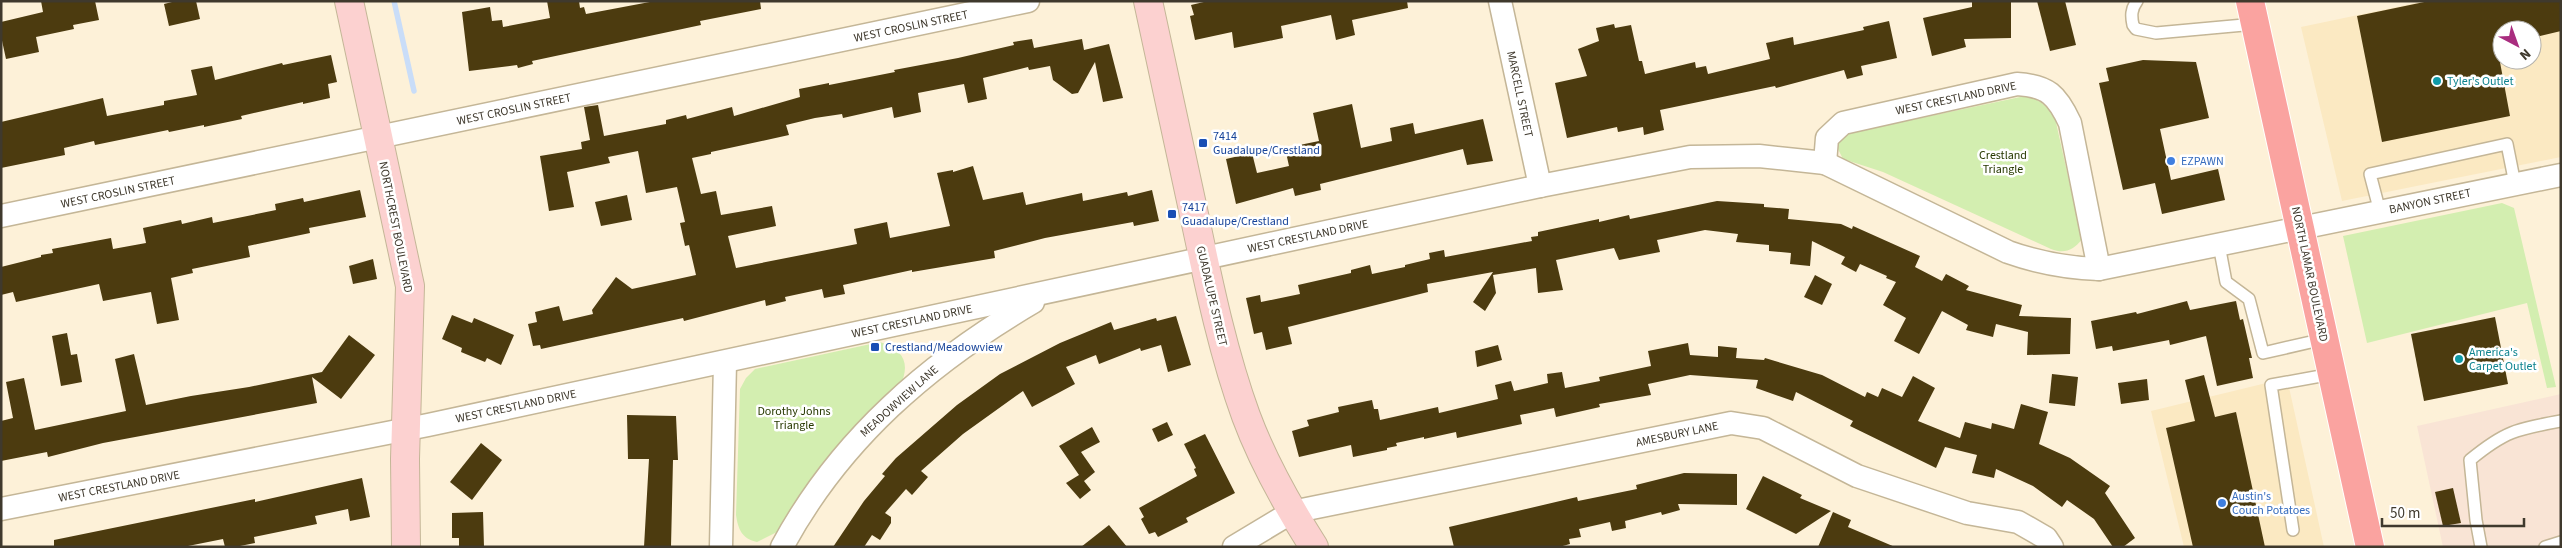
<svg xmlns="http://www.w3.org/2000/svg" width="2562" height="548" font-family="'Source Sans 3',sans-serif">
<rect width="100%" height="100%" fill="#fdf1d8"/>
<!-- built -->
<g fill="#fbe9c2" fill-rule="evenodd">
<path d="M2425,1H2561V157L2342,201L2301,27ZM2502,30H2532V60H2502Z"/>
<polygon points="2287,378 2324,547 2184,547 2151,411"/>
</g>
<!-- industrial -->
<polygon fill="#f9e4d5" points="2561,394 2561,547 2443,547 2417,426"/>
<!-- green -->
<g fill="#d3eeb0">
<path d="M2025,96C2040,99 2047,106 2055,118L2082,239C2073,251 2064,254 2051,249L1883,172L1843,159L1837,147L1838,140L1845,134Z"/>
<polygon points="2502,203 2514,208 2556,387 2547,388 2527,303 2367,343 2343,236"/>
<path d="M880,342C905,350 911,365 899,388L817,476L777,532L757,542C742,539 738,529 736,515L740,389L746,378L755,369Z"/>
</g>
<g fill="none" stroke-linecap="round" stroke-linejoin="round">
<!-- stream -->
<polyline stroke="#c9ddf8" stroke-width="5.5" points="394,1 414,91"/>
</g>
<!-- building -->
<g fill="#4c3b0f">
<polygon points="41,1 95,1 99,20 73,25 74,29 36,37 39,52 6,59 1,36 1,22 43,12"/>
<polygon points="176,1 196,1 200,19 169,26 164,4"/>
<polygon points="547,1 579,1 580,8 584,7 586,14 655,1 760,1 761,9 700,21 701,25 532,61 533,64 518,68 517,65 469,71 462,12 490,7 492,21 502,20 503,27 550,18"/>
<polygon points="1208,1 1407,1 1408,8 1352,20 1355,35 1336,40 1331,15 1281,26 1283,38 1234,48 1232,32 1195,40 1190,16 1194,15 1191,5"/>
<polygon points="1972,1 2011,1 2011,38 1964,39 1966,47 1932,56 1923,18 1972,7"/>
<polygon points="2037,1 2065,1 2076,45 2050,51"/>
<polygon points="2429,1 2561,1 2561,31 2532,38 2532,30 2502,30 2502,45 2497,46 2510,116 2382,142 2357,16"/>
<polygon points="1889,21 1897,58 1861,66 1863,75 1847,79 1844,70 1776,88 1775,86 1660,110 1664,130 1644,135 1643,127 1618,132 1617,127 1567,138 1555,83 1587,76 1578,49 1599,41 1596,28 1614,24 1615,28 1631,25 1639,61 1642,61 1645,74 1695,62 1696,68 1706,66 1708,74 1770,59 1766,43 1793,37 1794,45 1864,30 1863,27"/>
<polygon points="1032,39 1034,48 1082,39 1084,50 1109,44 1123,98 1103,102 1095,62 1078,93 1072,94 1053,80 1050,66 1029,70 1028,67 983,78 987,99 968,103 964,84 918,93 921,112 894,118 892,107 843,118 842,114 815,118 786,125 789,135 711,152 711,154 692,158 701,194 716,191 721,215 772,206 776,226 728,236 736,268 857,244 854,229 887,222 890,238 950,226 937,173 953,170 953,172 973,166 983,200 1023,192 1026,205 1082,193 1083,201 1127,192 1128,196 1152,190 1159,221 1134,226 1133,222 1045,238 994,251 995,258 912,272 912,270 843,285 845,294 824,298 822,289 785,297 786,301 766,306 765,300 684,321 683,318 541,349 540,345 533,346 528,324 537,322 535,312 559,306 563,321 593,314 592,310 616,277 632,289 696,275 689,245 685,246 680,223 685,222 677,187 646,193 638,151 608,157 610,163 567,172 574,207 549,211 540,156 582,149 581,142 590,140 584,107 598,105 604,136 666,124 666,120 686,115 687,119 732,107 734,116 800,97 799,89 829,83 829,85 895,72 894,70 958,58 1014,45 1013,42"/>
<polygon points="331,55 337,82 328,84 330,98 303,104 303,102 241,116 242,119 204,127 204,125 169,132 168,130 95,145 94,141 64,148 65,155 1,168 1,122 103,98 107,116 164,105 164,101 197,95 191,70 212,66 215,80 282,63 283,65"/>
<polygon points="2143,60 2196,62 2209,118 2160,129 2171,180 2218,169 2225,200 2162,214 2155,183 2123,190 2099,83 2109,81 2106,68"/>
<polygon points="1352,104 1361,148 1392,141 1390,128 1413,123 1415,134 1483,119 1493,161 1467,165 1463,149 1320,184 1321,190 1295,196 1293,188 1236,204 1226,159 1252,153 1257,173 1289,166 1285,148 1319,141 1313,113"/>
<polygon points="360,190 366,217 309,228 310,233 248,246 250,257 192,269 193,273 171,278 179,320 157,324 151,292 103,301 99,284 16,302 13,292 1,295 1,267 41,257 41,255 53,253 52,249 111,238 113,249 146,243 143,228 181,220 182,224 212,217 213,223 276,210 275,204 303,198 304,202"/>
<polygon points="627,195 632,220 601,226 595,202"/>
<polygon points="1717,201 1764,204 1764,207 1789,209 1788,219 1841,224 1852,229 1853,226 1920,256 1915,267 1942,281 1946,274 1969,286 1966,290 2022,305 2019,316 2071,318 2070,354 2027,355 2028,332 1996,324 1993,337 1966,330 1968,325 1942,311 1919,354 1894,341 1906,318 1883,305 1896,282 1886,278 1887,276 1860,264 1856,272 1841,264 1845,257 1812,241 1810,266 1790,264 1791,253 1769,251 1769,245 1736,242 1738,234 1705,230 1657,240 1660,252 1619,260 1614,248 1556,260 1563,290 1538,293 1536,268 1493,275 1496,293 1485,311 1473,302 1493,272 1427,284 1428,292 1288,327 1292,344 1266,350 1262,332 1254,334 1246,298 1260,295 1261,302 1300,294 1298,285 1351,273 1351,270 1370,265 1372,274 1405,267 1405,265 1430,259 1429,253 1444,250 1445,257 1510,245 1532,241 1531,237 1538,236 1538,232 1599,219 1599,222 1629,215 1630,219"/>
<polygon points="373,259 377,279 353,284 349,266"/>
<polygon points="1815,275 1832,284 1822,305 1804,297"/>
<polygon points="2187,301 2190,310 2236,301 2240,320 2243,319 2252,358 2249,358 2253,378 2217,386 2206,336 2170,345 2169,340 2113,351 2112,346 2096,349 2091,321 2136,312 2137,314"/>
<polygon points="452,315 472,323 474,318 514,335 501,365 487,358 485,362 461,352 462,348 442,339"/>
<polygon points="1176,316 1191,365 1168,372 1161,345 1141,351 1140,348 1099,364 1096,355 1066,367 1075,384 1032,407 1023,391 963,434 921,471 928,477 912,495 906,489 885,513 891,517 891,523 880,540 872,535 864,547 833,547 864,501 885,476 882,474 896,458 957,405 1000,374 1060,343 1111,322 1114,330 1156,318 1157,321"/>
<polygon points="2495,317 2508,384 2424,401 2411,334"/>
<polygon points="67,333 71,355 77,354 82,382 61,386 52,336"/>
<polygon points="349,335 375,355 341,399 312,377 317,403 103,443 48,457 47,452 1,461 1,421 13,418 6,382 24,378 35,430 126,411 115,359 134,354 146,405 191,396 249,387 322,372"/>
<polygon points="1688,343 1690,355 1718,357 1718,346 1737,348 1736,358 1764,360 1765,358 1822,375 1865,397 1867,392 1878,397 1882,388 1902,397 1913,376 1935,388 1918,421 1960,438 1965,422 1991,429 1992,423 2014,429 2021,404 2048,412 2039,444 2070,458 2110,486 2105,493 2135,538 2123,547 2113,547 2094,519 2067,500 2062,507 2033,486 1996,469 1994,478 1972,473 1977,455 1945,447 1936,468 1850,426 1853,421 1796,392 1793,401 1756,388 1758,380 1690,375 1648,384 1651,395 1599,404 1600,407 1556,417 1554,408 1520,415 1522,424 1457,438 1456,432 1424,439 1424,437 1396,443 1397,446 1387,448 1387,450 1353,457 1351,445 1299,457 1292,431 1309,426 1307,420 1339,412 1338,407 1372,400 1374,409 1378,409 1380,420 1438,407 1439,413 1498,399 1495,385 1511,381 1514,391 1548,383 1547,374 1562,372 1565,388 1600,381 1599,377 1651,366 1648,351"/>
<polygon points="1498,345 1502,360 1477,367 1475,351"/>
<polygon points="2052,374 2078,377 2075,406 2049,403"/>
<polygon points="2204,375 2215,417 2236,412 2265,547 2193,547 2166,428 2195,421 2185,380"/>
<polygon points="2147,379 2149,400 2121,404 2118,383"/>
<polygon points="627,415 676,416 678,460 673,460 671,547 644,547 649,459 628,459"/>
<polygon points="1167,422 1173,435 1158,442 1152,429"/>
<polygon points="1092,427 1100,442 1081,452 1095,472 1084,481 1091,490 1080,499 1066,483 1079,475 1059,446"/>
<polygon points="1205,434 1235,493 1186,518 1188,522 1158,537 1155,532 1149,534 1141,519 1144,517 1139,508 1197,476 1194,469 1196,468 1184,444"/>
<polygon points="481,443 502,460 472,500 450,482"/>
<polygon points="1684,473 1737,474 1737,505 1678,504 1680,510 1662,515 1661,512 1625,521 1626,528 1612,531 1610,522 1579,529 1581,537 1569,539 1570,544 1559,547 1454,547 1449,527 1577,497 1578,501 1637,489 1636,485"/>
<polygon points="1763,476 1802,495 1800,498 1831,511 1796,534 1746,509"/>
<polygon points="362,478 370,517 350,521 348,509 315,516 317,524 254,537 255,543 235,547 225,547 223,539 183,547 54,547 54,540 255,499 255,502"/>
<polygon points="2453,488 2461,523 2443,526 2435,492"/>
<polygon points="483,512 484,547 459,547 459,538 452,538 452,513"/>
<polygon points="1833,512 1851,520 1848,527 1895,547 1818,547"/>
<polygon points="1109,525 1127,547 1081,547"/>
</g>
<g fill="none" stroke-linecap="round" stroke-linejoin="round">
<!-- lane casing -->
<g stroke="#c4b697" stroke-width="14">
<g id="lane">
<path d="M2137,1C2131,9 2131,16 2133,25L2136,29L2156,33L2255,24"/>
<polyline points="2380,212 2370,174 2507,144 2515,184"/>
<polyline points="2219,245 2226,282 2249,299 2263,353 2324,339"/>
<polyline points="2293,530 2271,385 2332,374"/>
<path d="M2481,547L2476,520L2470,460C2505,431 2517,429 2561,421"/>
<polyline points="2545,547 2561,542"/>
</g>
</g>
<!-- street casing -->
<g stroke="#c4b697" stroke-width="25">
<g id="street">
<polyline points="1500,1 1540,186"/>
<path d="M1825,163L2008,252C2039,263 2066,268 2099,269L2561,175"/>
<polyline points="1,216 1028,1"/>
<path d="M1,509L428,425L1540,186L1690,157L1759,156L1825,163L1827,138L1843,123L2017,84C2048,86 2057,95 2070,123L2099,269"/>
<polyline points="721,547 725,362"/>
<path d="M782,547C840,439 929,363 1033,302"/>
<polyline points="1234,547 1292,512 1731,423 1763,428 1857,476 1967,513 2018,522 2046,538 2052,547"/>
</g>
</g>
<!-- secondary casing -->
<g stroke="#c4b697" stroke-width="30">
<g id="secondary">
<polyline points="349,1 410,286 405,459 406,547"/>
<path d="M1148,1C1164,74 1179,147 1195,219C1209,285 1223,353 1246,416C1263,462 1288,506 1314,547"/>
</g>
</g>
<!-- primary casing -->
<g stroke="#fff" stroke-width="30">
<polyline id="primary" points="2250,1 2370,547"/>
</g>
<!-- lane -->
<use href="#lane" stroke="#fff" stroke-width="11"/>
<!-- street -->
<use href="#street" stroke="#fff" stroke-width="22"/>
<!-- secondary -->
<use href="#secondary" stroke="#fcd1d0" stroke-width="28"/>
<!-- primary -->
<use href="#primary" stroke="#faa3a0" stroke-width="28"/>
</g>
<!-- markers -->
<g fill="#0f9aa8" stroke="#fff" stroke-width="2">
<circle cx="2437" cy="81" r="5"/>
<circle cx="2459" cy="359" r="5"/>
</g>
<g fill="#1a4fb4" stroke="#fff" stroke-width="2">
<rect x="1198" y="138" width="10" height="10" rx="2.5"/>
<rect x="1167" y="209" width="10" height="10" rx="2.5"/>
<rect x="870" y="342" width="10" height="10" rx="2.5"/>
</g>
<g fill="#3f7fe0" stroke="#fff" stroke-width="2">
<circle cx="2171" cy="161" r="5"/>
<circle cx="2222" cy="503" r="5"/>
</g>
<g text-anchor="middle" stroke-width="5" stroke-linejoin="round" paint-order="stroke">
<!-- street labels -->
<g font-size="12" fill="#3f392d" stroke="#fff">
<text transform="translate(911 26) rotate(-12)" y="4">WEST CROSLIN STREET</text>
<text transform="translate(1520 94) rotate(78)" y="4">MARCELL STREET</text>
<text transform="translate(1956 98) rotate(-12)" y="4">WEST CRESTLAND DRIVE</text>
<text transform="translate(514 109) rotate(-12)" y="4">WEST CROSLIN STREET</text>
<text transform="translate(118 192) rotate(-12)" y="4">WEST CROSLIN STREET</text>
<text transform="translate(2430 201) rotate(-12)" y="4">BANYON STREET</text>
<text transform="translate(396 227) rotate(79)" y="4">NORTHCREST BOULEVARD</text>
<text transform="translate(1308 236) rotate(-12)" y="4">WEST CRESTLAND DRIVE</text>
<text transform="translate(2310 274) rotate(78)" y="4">NORTH LAMAR BOULEVARD</text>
<text transform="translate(1212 296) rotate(77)" y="4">GUADALUPE STREET</text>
<text transform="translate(912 321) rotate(-12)" y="4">WEST CRESTLAND DRIVE</text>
<text transform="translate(899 401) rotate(-42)" y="4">MEADOWVIEW LANE</text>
<text transform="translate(516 406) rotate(-12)" y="4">WEST CRESTLAND DRIVE</text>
<text transform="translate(1677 434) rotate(-12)" y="4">AMESBURY LANE</text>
<text transform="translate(119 486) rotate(-11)" y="4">WEST CRESTLAND DRIVE</text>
</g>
<!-- culture labels -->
<g font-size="12" fill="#0d838f" stroke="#fff" text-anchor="start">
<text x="2447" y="85">Tyler's Outlet</text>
<text x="2469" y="356">America's<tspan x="2469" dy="14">Carpet Outlet</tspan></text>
</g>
<!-- transit labels -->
<g font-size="12" fill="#164399" stroke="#fff" text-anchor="start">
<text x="1213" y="140">7414<tspan x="1213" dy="14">Guadalupe/Crestland</tspan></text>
<text x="1182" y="211">7417<tspan x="1182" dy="14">Guadalupe/Crestland</tspan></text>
<text x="885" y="351">Crestland/Meadowview</text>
</g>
<!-- park labels -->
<g font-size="12" fill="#273900" stroke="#fff">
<text x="2003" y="159">Crestland<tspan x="2003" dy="14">Triangle</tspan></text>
<text x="794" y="415">Dorothy Johns<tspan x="794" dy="14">Triangle</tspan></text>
</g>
<!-- shop labels -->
<g font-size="12" fill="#366cbe" stroke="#fff" text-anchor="start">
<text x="2181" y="165">EZPAWN</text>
<text x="2232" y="500">Austin's<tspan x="2232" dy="14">Couch Potatoes</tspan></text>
</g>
</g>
<!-- border -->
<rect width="2562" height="548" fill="none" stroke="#3f392d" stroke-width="5"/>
<!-- north arrow -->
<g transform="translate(2517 45) rotate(139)"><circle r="24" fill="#ffffff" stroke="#b2b0ab"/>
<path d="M0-4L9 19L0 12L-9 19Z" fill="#a92d7f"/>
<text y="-8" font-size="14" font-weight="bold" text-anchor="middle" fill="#3f392d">N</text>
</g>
<!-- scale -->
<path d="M2382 518v8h142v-8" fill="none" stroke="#3f392d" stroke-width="2.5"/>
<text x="2390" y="518" font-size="15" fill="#3f392d" stroke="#ffffff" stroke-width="4" paint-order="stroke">50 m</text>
</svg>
